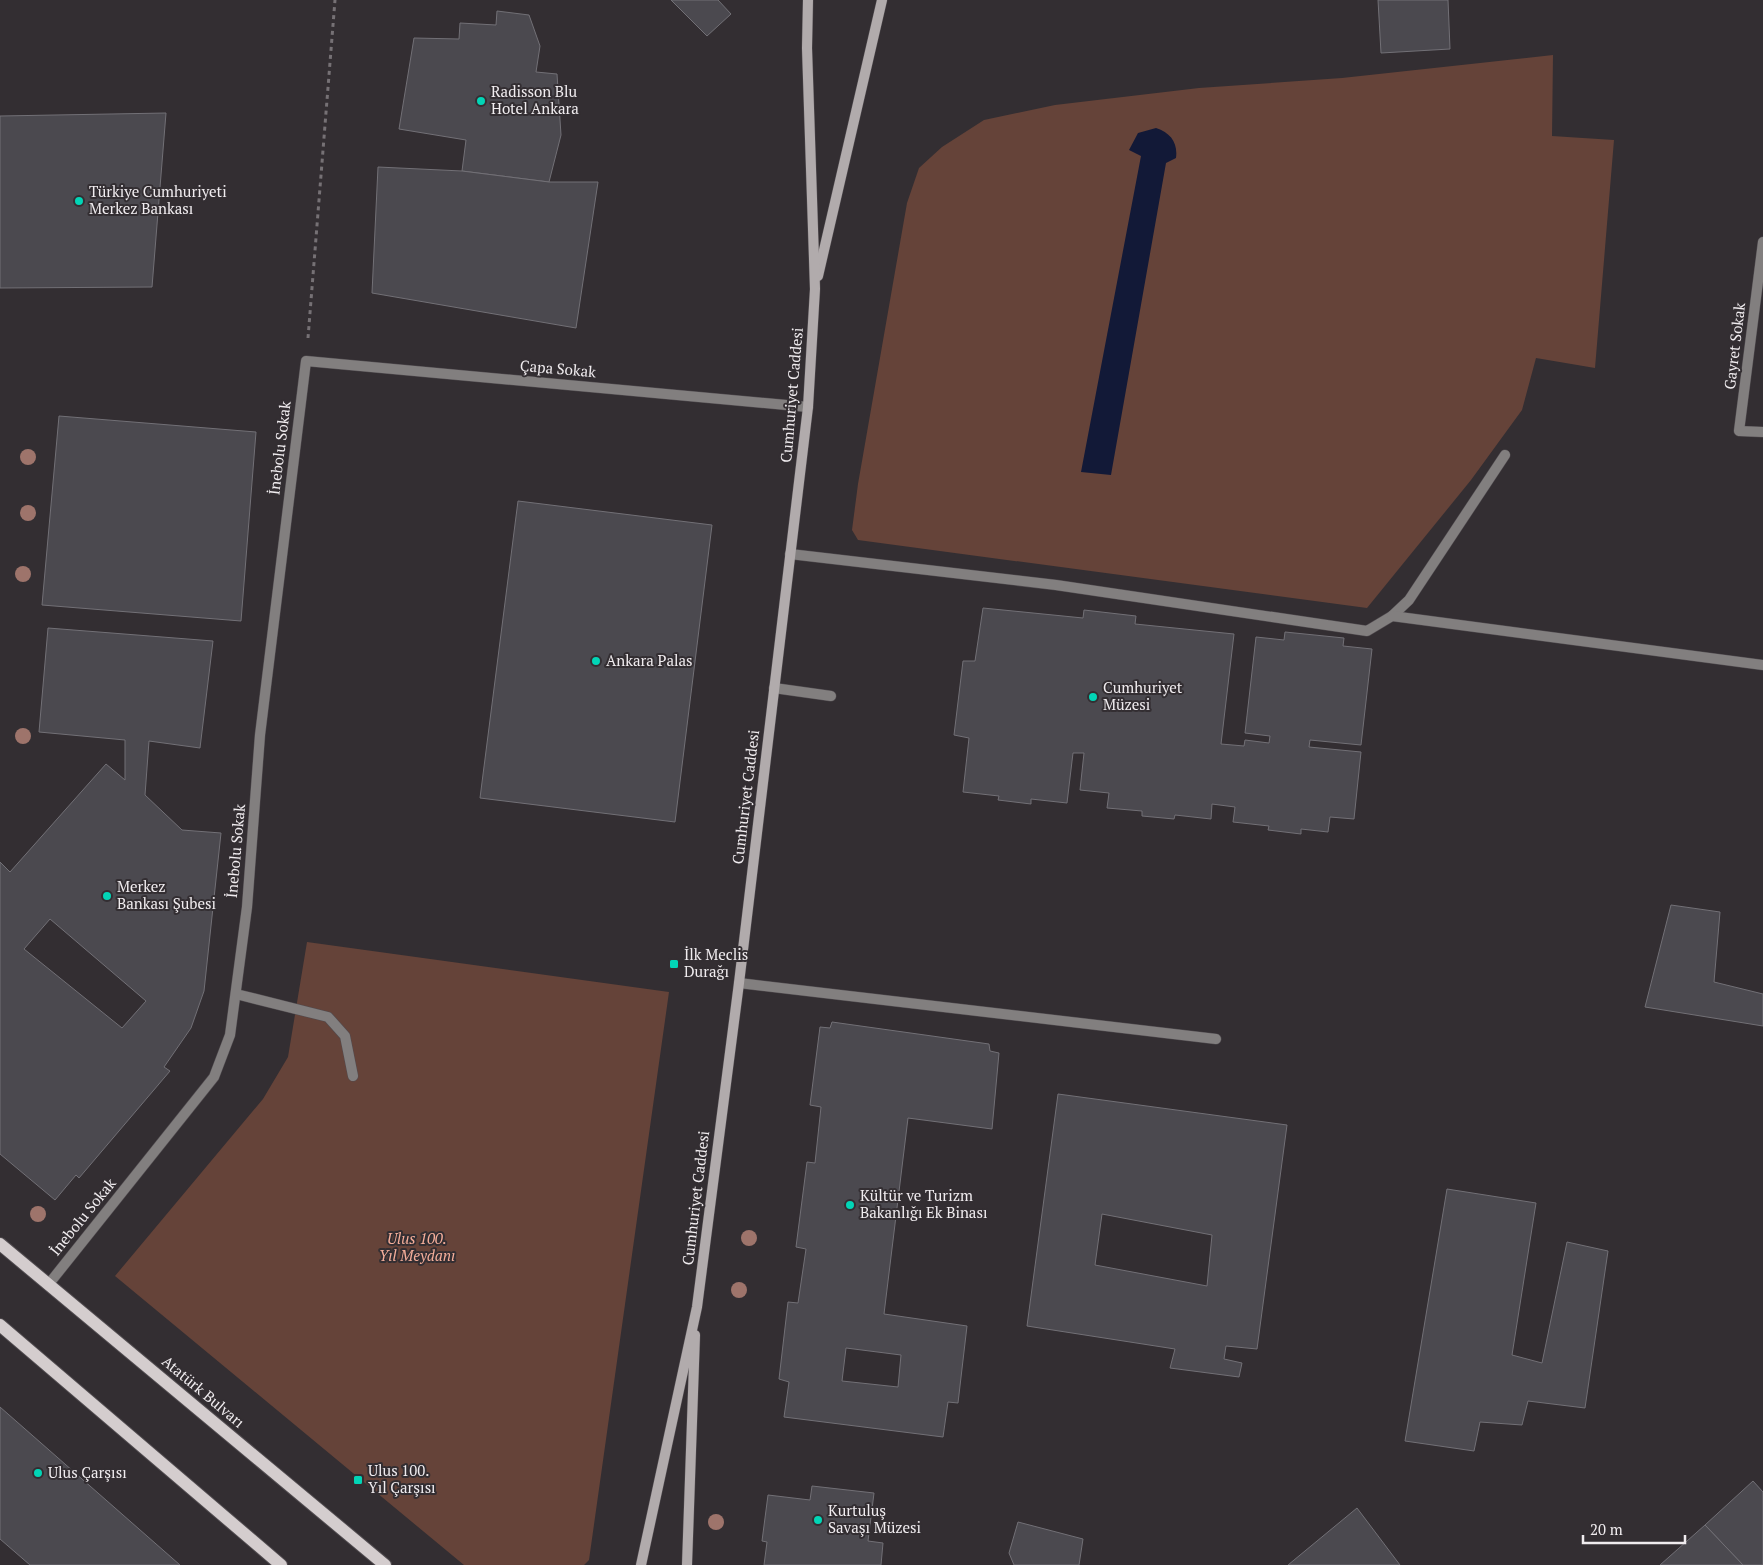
<svg xmlns="http://www.w3.org/2000/svg" width="1763" height="1565" font-family="'PT Serif',serif">
<rect width="100%" height="100%" fill="#332e32"/>
<!-- green -->
<g fill="#654339">
<polygon points="1553,55 1552,136 1614,140 1595,368 1536,358 1522,410 1471,480 1367,608 858,540 852,530 858,484 907,203 919,168 942,147 984,120 1055,105 1199,88 1342,78"/>
<polygon points="307,942 669,992 589,1560 584,1565 464,1565 115,1276 263,1099 288,1057"/>
</g>
<!-- water -->
<path fill="#121937" d="M1156,128C1171,133 1178,143 1176,158L1166,163L1111,475L1081,472L1141,156L1129,150L1138,133Z"/>
<!-- building -->
<g fill="#4b494f" stroke="#727076" fill-rule="evenodd">
<polygon points="671,0 718,0 731,14 707,36"/>
<polygon points="1378,0 1448,0 1450,49 1381,53"/>
<polygon points="497,11 529,15 540,46 536,72 557,74 561,135 549,182 462,171 466,140 399,129 414,38 459,39 460,23 496,25"/>
<polygon points="166,113 152,287 0,288 0,116"/>
<polygon points="378,167 462,171 549,182 598,182 576,328 372,293"/>
<polygon points="59,416 256,432 241,621 42,605"/>
<polygon points="518,501 712,525 675,822 480,798"/>
<polygon points="983,608 1083,618 1084,610 1136,616 1135,624 1234,634 1221,744 1244,746 1245,740 1269,743 1270,736 1245,733 1256,637 1284,640 1285,632 1344,638 1343,646 1372,649 1361,745 1310,740 1309,747 1361,752 1354,819 1330,817 1328,832 1301,829 1301,834 1268,830 1269,826 1233,822 1235,807 1212,804 1211,819 1175,815 1174,819 1142,816 1142,811 1107,808 1109,793 1080,790 1084,753 1073,753 1067,803 1031,799 1031,804 998,800 999,796 963,792 969,738 954,735 963,661 975,661"/>
<path d="M48,628L213,641L200,748L149,741L145,795L182,830L221,833L204,991L191,1028L164,1067L170,1071L79,1178L76,1175L55,1200L0,1154V862L10,872L106,764L125,780V740L39,732ZM50,919L146,1001L122,1028L24,949Z"/>
<polygon points="1671,905 1720,912 1714,982 1763,994 1763,1026 1645,1007"/>
<path d="M832,1022L989,1044L990,1051L999,1053L992,1129L908,1118L884,1314L967,1326L958,1403L948,1402L943,1437L784,1417L789,1382L779,1379L788,1302L798,1303L806,1249L796,1247L807,1162L815,1163L821,1107L810,1105L820,1027L830,1028ZM846,1348L901,1355L898,1387L842,1381Z"/>
<path d="M1058,1094L1287,1125L1257,1349L1226,1346L1224,1359L1242,1363L1239,1377L1170,1368L1175,1349L1027,1326ZM1102,1214L1212,1235L1207,1286L1095,1265Z"/>
<polygon points="1447,1189 1536,1203 1512,1355 1542,1363 1567,1242 1608,1251 1585,1408 1528,1401 1522,1425 1480,1422 1474,1451 1405,1441"/>
<polygon points="0,1407 180,1565 30,1565 0,1539"/>
<polygon points="1753,1481 1763,1492 1763,1565 1743,1565 1705,1525"/>
<polygon points="812,1486 874,1493 868,1541 883,1543 881,1565 764,1565 767,1542 762,1541 768,1495 810,1500"/>
<polygon points="1357,1508 1400,1565 1288,1565"/>
<polygon points="1018,1522 1083,1539 1079,1565 1014,1565 1009,1553"/>
<polygon points="1705,1525 1743,1565 1660,1565"/>
</g>
<g fill="none" stroke-linecap="round" stroke-linejoin="round">
<!-- service casing -->
<g stroke="#514c50" stroke-width="11">
<g id="service">
<polyline points="790,554 1056,585 1367,631 1392,616 1409,600 1505,455"/>
<polyline points="1392,616 1763,665"/>
<polyline points="774,688 831,696"/>
<polyline points="739,983 1216,1039"/>
<polyline points="236,994 328,1017 345,1036 353,1076"/>
</g>
</g>
<!-- minor casing -->
<g stroke="#514c50" stroke-width="11">
<g id="minor">
<polyline points="1763,242 1739,431 1763,432"/>
<polyline points="48,1285 214,1077 230,1035 247,907 260,735 306,361 808,407"/>
</g>
</g>
<!-- secondary casing -->
<g stroke="#514c50" stroke-width="11">
<g id="secondary">
<polyline points="818,276 882,0"/>
<polyline points="641,1565 697,1307 739,983 808,407 815,289 807,48 808,0"/>
<polyline points="687,1565 695,1335"/>
</g>
</g>
<!-- primary casing -->
<g stroke="#514c50" stroke-width="14">
<g id="primary">
<polyline points="0,1244 385,1565"/>
<polyline points="0,1325 281,1565"/>
</g>
</g>
<!-- path -->
<polyline stroke="#767175" stroke-width="3" stroke-dasharray="4 4" stroke-linecap="butt" points="308,338 335,0"/>
<!-- service -->
<use href="#service" stroke="#827f7f" stroke-width="10"/>
<!-- minor -->
<use href="#minor" stroke="#827f7f" stroke-width="10"/>
<!-- secondary -->
<use href="#secondary" stroke="#b1abac" stroke-width="10"/>
<!-- primary -->
<use href="#primary" stroke="#d4cdce" stroke-width="12"/>
</g>
<!-- trees -->
<g fill="#9e746b">
<circle cx="28" cy="457" r="8"/>
<circle cx="28" cy="513" r="8"/>
<circle cx="23" cy="574" r="8"/>
<circle cx="23" cy="736" r="8"/>
<circle cx="38" cy="1214" r="8"/>
<circle cx="749" cy="1238" r="8"/>
<circle cx="739" cy="1290" r="8"/>
<circle cx="716" cy="1522" r="8"/>
</g>
<!-- markers -->
<g fill="#02d5b6" stroke="#332e32" stroke-width="2">
<circle cx="481" cy="101" r="5"/>
<circle cx="79" cy="201" r="5"/>
<circle cx="596" cy="661" r="5"/>
<circle cx="1093" cy="697" r="5"/>
<circle cx="107" cy="896" r="5"/>
<rect x="669" y="959" width="10" height="10" rx="2.5"/>
<circle cx="850" cy="1205" r="5"/>
<circle cx="38" cy="1473" r="5"/>
<rect x="353" y="1475" width="10" height="10" rx="2.5"/>
<circle cx="818" cy="1520" r="5"/>
</g>
<g text-anchor="middle" stroke-width="4" stroke-linejoin="round" paint-order="stroke">
<!-- poi labels -->
<g font-size="15" fill="#f0ecef" stroke="#332e32" text-anchor="start">
<text x="491" y="97">Radisson Blu<tspan x="491" dy="17">Hotel Ankara</tspan></text>
<text x="89" y="197">Türkiye Cumhuriyeti<tspan x="89" dy="17">Merkez Bankası</tspan></text>
<text x="606" y="666">Ankara Palas</text>
<text x="1103" y="693">Cumhuriyet<tspan x="1103" dy="17">Müzesi</tspan></text>
<text x="117" y="892">Merkez<tspan x="117" dy="17">Bankası Şubesi</tspan></text>
<text x="684" y="960">İlk Meclis<tspan x="684" dy="17">Durağı</tspan></text>
<text x="860" y="1201">Kültür ve Turizm<tspan x="860" dy="17">Bakanlığı Ek Binası</tspan></text>
<text x="368" y="1476">Ulus 100.<tspan x="368" dy="17">Yıl Çarşısı</tspan></text>
<text x="48" y="1478">Ulus Çarşısı</text>
<text x="828" y="1516">Kurtuluş<tspan x="828" dy="17">Savaşı Müzesi</tspan></text>
</g>
<!-- street labels -->
<g font-size="15" fill="#f0ecef" stroke="#332e32">
<text transform="translate(1735 346) rotate(-83)" y="5">Gayret Sokak</text>
<text transform="translate(558 369) rotate(5)" y="5">Çapa Sokak</text>
<text transform="translate(792 395) rotate(-85)" y="5">Cumhuriyet Caddesi</text>
<text transform="translate(280 448) rotate(-83)" y="5">İnebolu Sokak</text>
<text transform="translate(746 797) rotate(-83)" y="5">Cumhuriyet Caddesi</text>
<text transform="translate(236 851) rotate(-85)" y="5">İnebolu Sokak</text>
<text transform="translate(696 1198) rotate(-83)" y="5">Cumhuriyet Caddesi</text>
<text transform="translate(83 1217) rotate(-51)" y="5">İnebolu Sokak</text>
<text transform="translate(203 1392) rotate(40)" y="5">Atatürk Bulvarı</text>
</g>
<!-- park labels -->
<g font-size="15" font-style="italic" fill="#f5ae9a" stroke="#332e32">
<text x="417" y="1244">Ulus 100.<tspan x="417" dy="17">Yıl Meydanı</tspan></text>
</g>
</g>
<!-- scale -->
<path d="M1583 1535v8h102v-8" fill="none" stroke="#f0ecef" stroke-width="2.5"/>
<text x="1590" y="1535" font-size="15" fill="#f0ecef" stroke="#332e32" stroke-width="4" paint-order="stroke">20 m</text>
</svg>
